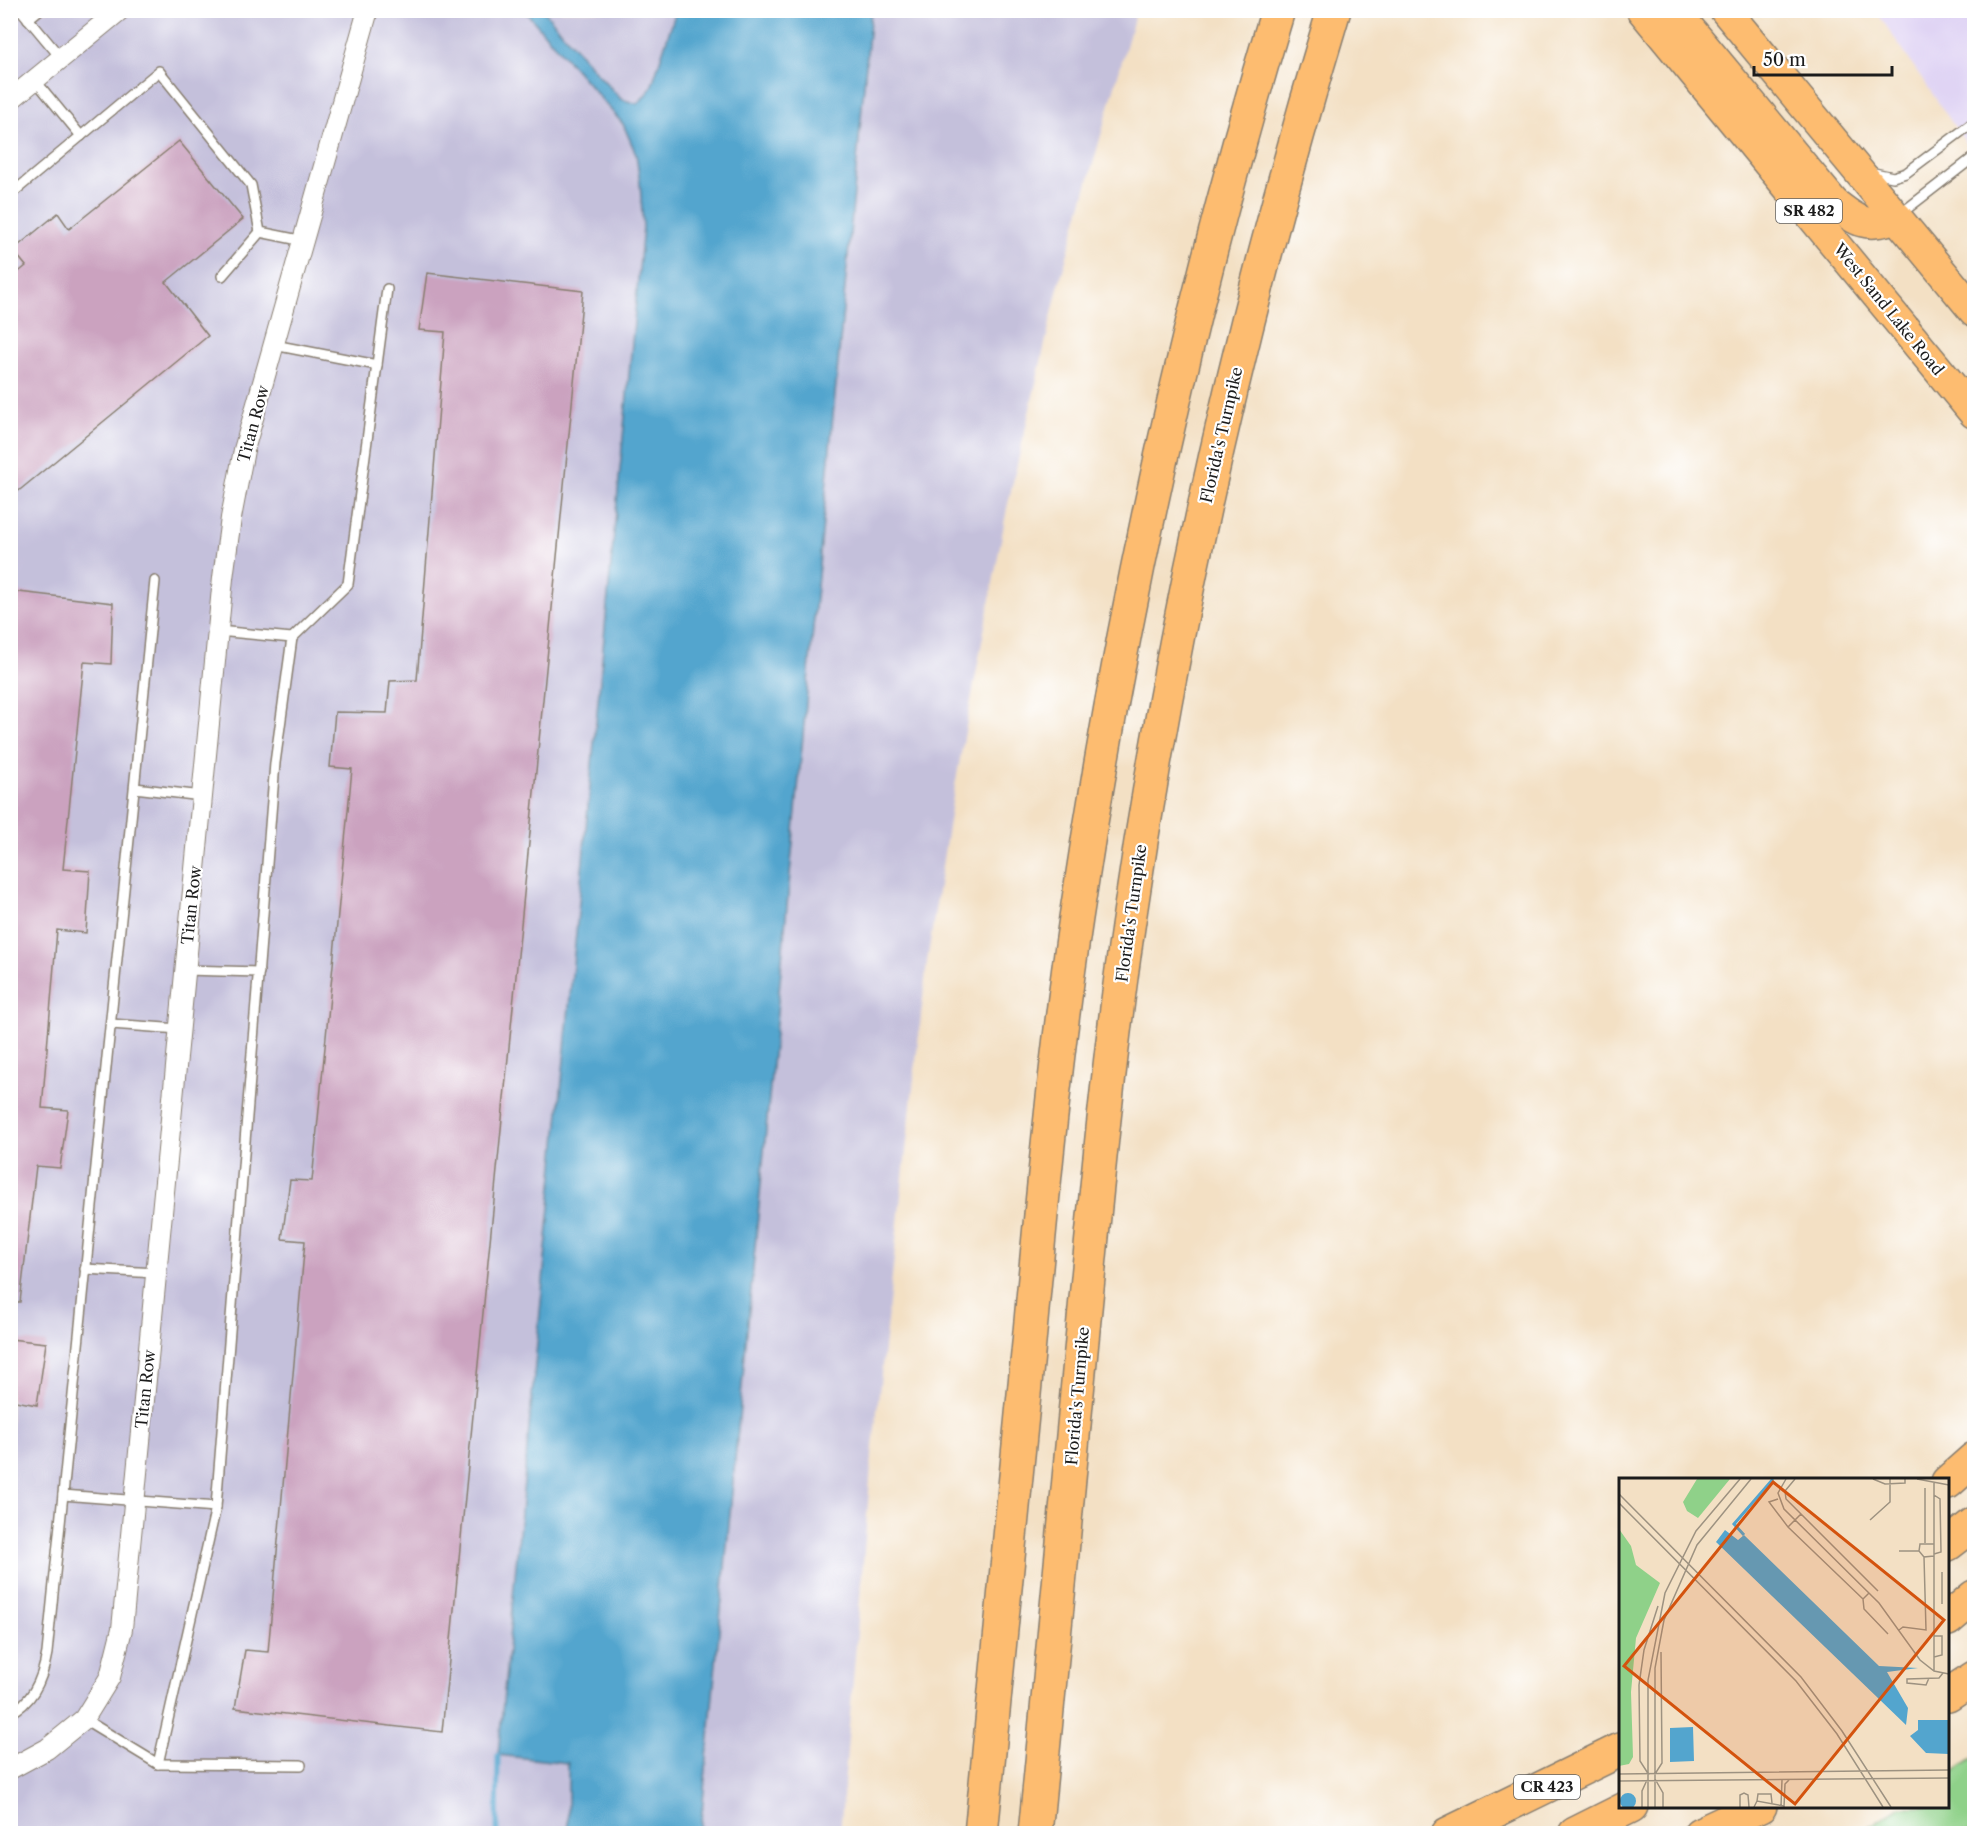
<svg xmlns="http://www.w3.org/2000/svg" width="1985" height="1844" font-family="'Libre Caslon Text',serif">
<rect width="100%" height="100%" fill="#fff"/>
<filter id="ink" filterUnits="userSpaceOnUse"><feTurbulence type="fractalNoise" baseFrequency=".0167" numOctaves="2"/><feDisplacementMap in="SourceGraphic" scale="12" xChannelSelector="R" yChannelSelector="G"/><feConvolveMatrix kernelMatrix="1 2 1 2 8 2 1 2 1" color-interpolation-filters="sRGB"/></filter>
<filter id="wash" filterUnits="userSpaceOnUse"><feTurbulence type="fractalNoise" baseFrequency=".008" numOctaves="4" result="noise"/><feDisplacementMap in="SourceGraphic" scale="24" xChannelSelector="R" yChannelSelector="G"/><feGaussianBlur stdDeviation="1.35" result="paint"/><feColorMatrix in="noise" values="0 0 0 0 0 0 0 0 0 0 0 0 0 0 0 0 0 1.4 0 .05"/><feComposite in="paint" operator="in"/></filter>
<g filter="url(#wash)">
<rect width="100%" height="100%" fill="#f3e0c4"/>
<!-- built -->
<polygon fill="#e0d4f4" points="1876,11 1974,11 1974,155"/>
<!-- industrial -->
<polygon fill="#c4c0db" points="11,11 1136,11 1058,288 1007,508 952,802 927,962 872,1456 840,1833 11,1834"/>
<!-- green -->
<polygon fill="#8fd189" stroke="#567652" stroke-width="1.5" points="1974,1758 1974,1833 1860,1833 1901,1807 1948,1806 1948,1776"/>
<!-- water -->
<polygon fill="#53a5ce" stroke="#386075" stroke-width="1.5" points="525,11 544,11 595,71 621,99 638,104 651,88 676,11 871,11 700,1833 568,1833 568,1763 498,1755 643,227 640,183 636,154 623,124"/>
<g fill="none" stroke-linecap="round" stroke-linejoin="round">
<!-- stream -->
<polyline stroke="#53a5ce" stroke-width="5" points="497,1834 498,1755"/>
</g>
<g id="blocks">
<!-- building -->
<g fill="#cba2bf">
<polygon points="179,141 243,219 166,282 208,336 10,498 10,279 26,266 13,250 58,213 69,229"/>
<polygon points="427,273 583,291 442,1732 235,1708 245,1650 268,1652 305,1241 282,1239 290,1180 312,1181 352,769 330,767 335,712 387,713 390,681 417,680 445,332 419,330"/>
<polygon points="10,591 113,603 111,664 84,662 63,869 90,871 86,933 57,930 42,1108 68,1110 60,1168 36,1166 20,1302 10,1302"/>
<polygon points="10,1339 46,1343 37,1405 10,1400"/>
</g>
</g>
</g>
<g filter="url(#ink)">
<use href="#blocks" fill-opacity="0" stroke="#887e70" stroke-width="1.5"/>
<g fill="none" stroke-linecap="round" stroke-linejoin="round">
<!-- lane casing -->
<g stroke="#887e70" stroke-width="12">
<g id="lane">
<polyline points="21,10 61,58"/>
<polyline points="10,12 12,10"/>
<polyline points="28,19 39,10"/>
<polyline points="35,80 81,136"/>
<polyline points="1870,172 1893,177 1906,173 1974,122"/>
<polyline points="10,195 159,71 251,185 260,232 304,241"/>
<polyline points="1899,215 1974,157"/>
<polyline points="222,276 260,232"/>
<polyline points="274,345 377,365"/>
<polyline points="292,638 348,584 387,289"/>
<polyline points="135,788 202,796"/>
<polyline points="185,970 259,972"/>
<polyline points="111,1024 179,1029"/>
<polyline points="85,1269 156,1273"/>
<polyline points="63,1495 216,1507"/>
<path d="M10,1713C34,1702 43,1677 47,1653L155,581"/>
<polyline points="84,1719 158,1764 216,1507 275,763 292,638 218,631"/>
<polyline points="158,1764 301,1765"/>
</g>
</g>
<!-- street casing -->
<g stroke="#887e70" stroke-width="22">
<g id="street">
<polyline points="10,100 120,10"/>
<polyline points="10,1769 47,1749 84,1719 110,1677 122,1629 223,578 231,518 244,450 368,10"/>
</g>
</g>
<!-- primary casing -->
<g stroke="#887e70" stroke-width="33">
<g id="primary">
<polyline points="1642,10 1974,413"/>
<path d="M1674,10L1834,203C1859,223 1866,228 1897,217"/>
<polyline points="1725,10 1974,311"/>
</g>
</g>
<!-- highway casing -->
<g stroke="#887e70" stroke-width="36">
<g id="highway">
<polyline points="1948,1482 1974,1459"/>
<polyline points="1948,1544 1974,1524"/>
<polyline points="1948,1619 1974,1597"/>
<polyline points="1948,1695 1974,1678"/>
<path d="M981,1834C997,1670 1013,1506 1029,1343C1042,1201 1055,1059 1076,918C1122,611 1188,307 1278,10"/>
<path d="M1035,1834C1051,1676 1065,1519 1080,1361C1094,1216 1107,1071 1128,927C1173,617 1243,310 1334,10"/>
<polyline points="1448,1834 1620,1750"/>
<polyline points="1575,1834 1631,1806"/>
<polyline points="1700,1834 1760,1806"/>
</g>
</g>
<!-- lane -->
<use href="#lane" stroke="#fff" stroke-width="9"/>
<!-- street -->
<use href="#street" stroke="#fff" stroke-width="20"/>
<!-- primary -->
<use href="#primary" stroke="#fdbc70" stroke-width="30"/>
<!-- highway -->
<use href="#highway" stroke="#fdbc70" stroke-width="33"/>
</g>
</g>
<g text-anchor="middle" stroke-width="4.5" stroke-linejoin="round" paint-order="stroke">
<!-- shield labels -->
<g fill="#fff" stroke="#606060" stroke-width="1.5">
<rect x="1776" y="199" width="66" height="24" rx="4.5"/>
<rect x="1514" y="1775" width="66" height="24" rx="4.5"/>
</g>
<g font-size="15" font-weight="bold" fill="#1c1c1c">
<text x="1809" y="216">SR 482</text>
<text x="1547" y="1792">CR 423</text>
</g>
<!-- street labels -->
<g font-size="16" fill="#1c1c1c" stroke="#fff">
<text transform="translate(1889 309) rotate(51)" y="6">West Sand Lake Road</text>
<text transform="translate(253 424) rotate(-75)" y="6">Titan Row</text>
<text transform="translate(1221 435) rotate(-77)" y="6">Florida's Turnpike</text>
<text transform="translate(191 905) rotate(-84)" y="6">Titan Row</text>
<text transform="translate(1131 913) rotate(-82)" y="6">Florida's Turnpike</text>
<text transform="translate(145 1389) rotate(-84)" y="6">Titan Row</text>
<text transform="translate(1077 1396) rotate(-85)" y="6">Florida's Turnpike</text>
</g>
</g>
<!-- overview -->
<g transform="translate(1619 1478)">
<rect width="330" height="330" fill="#f3e0c4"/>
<path d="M78,1H111L79,40L68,33L64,24ZM0,51L12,68L17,87L41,105L17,160L12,214L14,279L10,286L0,288Z" fill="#8fd189"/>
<path d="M106,52L119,62L125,57L260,188L299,190L268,194L289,230L287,247L97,64ZM299,242H330V276L307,275L291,258L299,252ZM74,249L75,283L51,284V250ZM1 323a8 8 0 1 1 16 0a8 8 0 1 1-16 0Z" fill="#53a5ce"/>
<path fill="none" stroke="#53a5ce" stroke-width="3" d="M125,57L115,46L154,1"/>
<path fill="none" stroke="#9d9281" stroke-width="1.5" d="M167,1L159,15L165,31L260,125L301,182L315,193L330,196M176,1L166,13L167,21L259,113M254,1L266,6L286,5V1M298,1L330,7M315,5V193M306,10V65M0,16L182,199L223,253L272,329M315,17L321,21L322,74L315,76M159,21L150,24L169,49L244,121L250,115M0,25L177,203L218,256L264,329M251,42L271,24V1M169,49L182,36M280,73H300L305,79M300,73L301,66H315M244,121L245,131L269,156M323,126V94M280,152L284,149L307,152L305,79L315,78M315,158H323V177L315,179M310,200L307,207L288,205V201L320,200L324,195M0,296L330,292M36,296L43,285L42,174M30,297L21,283L20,207L25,172L39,128M36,301L44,315V329M0,303L330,300M138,323L139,316H152L153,325M162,328L163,302M23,329V313L28,302M29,329V202L46,115L77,53L121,1M36,329V190L45,142L78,67L132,1M121,329V317L125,315L129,317L130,329M135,329L138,323L165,328M165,329L166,306L170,302"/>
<path fill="#d4530e" fill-opacity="0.15" stroke="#d4530e" stroke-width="3" d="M154,4L325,142L176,326L5,188Z"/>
<rect width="330" height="330" fill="none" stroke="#1c1c1c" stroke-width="3"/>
</g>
<!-- margin -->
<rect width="1985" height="1844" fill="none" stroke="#fff" stroke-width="36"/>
<!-- scale -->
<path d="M1754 66v9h138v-9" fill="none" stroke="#1c1c1c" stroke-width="3"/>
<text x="1763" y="66" font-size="18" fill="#1c1c1c" stroke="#ffffff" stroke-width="4.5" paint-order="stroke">50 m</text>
</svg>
